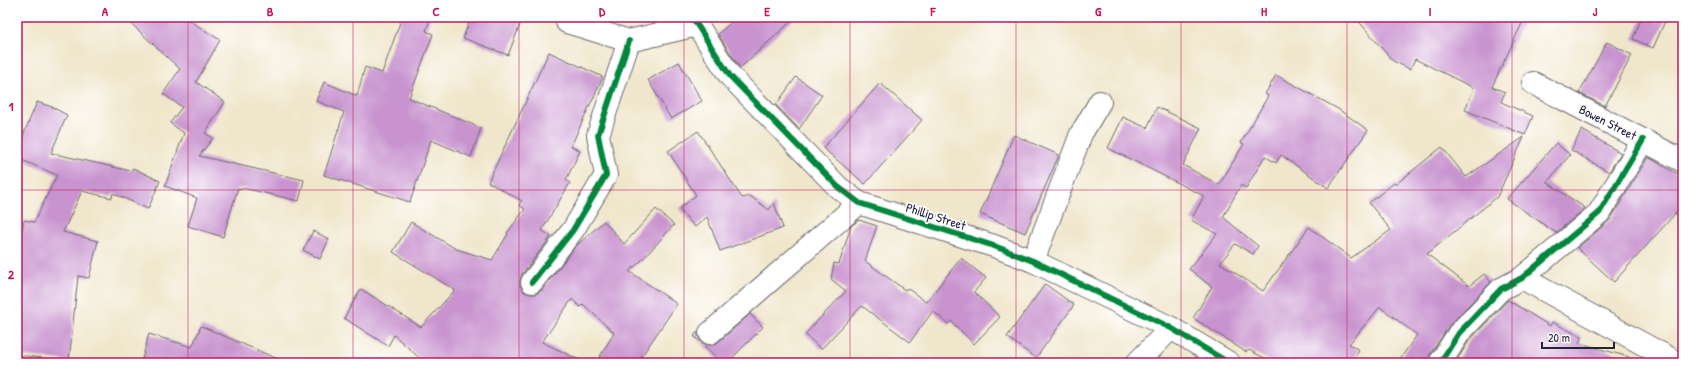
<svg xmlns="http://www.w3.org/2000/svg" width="1700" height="380" font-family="'Patrick Hand',sans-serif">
<rect width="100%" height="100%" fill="#fff"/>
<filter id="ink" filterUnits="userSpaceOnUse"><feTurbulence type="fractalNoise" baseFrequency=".025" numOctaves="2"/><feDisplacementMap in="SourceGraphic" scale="8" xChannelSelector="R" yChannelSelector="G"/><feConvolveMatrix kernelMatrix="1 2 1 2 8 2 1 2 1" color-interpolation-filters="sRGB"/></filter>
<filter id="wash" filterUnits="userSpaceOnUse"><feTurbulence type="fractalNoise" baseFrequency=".012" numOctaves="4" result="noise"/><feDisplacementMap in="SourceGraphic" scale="16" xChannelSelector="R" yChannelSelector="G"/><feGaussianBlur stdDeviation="0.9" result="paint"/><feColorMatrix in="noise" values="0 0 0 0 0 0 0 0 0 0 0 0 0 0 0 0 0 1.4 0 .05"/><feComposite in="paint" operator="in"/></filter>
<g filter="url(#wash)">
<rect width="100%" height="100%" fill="#f0e6cb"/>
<g id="blocks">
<!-- building -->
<g fill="#c893cf">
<polygon points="124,17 184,17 220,40 196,82 225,102 205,133 213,138 199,156 304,180 299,201 243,188 242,189 238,188 223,237 188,226 197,198 165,186 184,133 170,123 182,107 163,94 180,69"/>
<polygon points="402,17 431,17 426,31 433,34 409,98 481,128 471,157 431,140 410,202 324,175 344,112 316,101 324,82 357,96 365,67 382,73"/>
<polygon points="471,17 523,17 508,55 463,38"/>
<polygon points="737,17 796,17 740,68 718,34"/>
<polygon points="1355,17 1525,17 1492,87 1505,92 1501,102 1533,116 1525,135 1465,110 1474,88 1415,59 1410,69 1393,61"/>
<polygon points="1642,17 1667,17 1653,48 1633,39"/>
<polygon points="1607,42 1632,55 1605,106 1579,93"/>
<polygon points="549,52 603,77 571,146 580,151 566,180 570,183 542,230 551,237 522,274 520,280 520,286 524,292 530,294 536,294 542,290 574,248 604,221 624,244 656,209 674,225 640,262 629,271 677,304 637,363 596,363 614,333 583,304 580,307 572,299 542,342 586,363 425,363 394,335 388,346 344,318 361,289 421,327 455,290 393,252 411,222 456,249 492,260 508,234 507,233 525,209 519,205 522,201 488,182"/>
<polygon points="679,62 702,101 671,119 648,80"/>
<polygon points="1276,75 1338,109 1368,130 1328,188 1281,155 1276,163 1265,156 1246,188 1241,185 1223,217 1258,246 1253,254 1235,244 1220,263 1263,291 1309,227 1351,258 1391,230 1369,203 1395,182 1396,184 1442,147 1466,177 1524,137 1497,197 1427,254 1469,286 1484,274 1491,282 1449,326 1429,356 1428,363 1397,363 1417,335 1380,307 1349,344 1359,350 1352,363 1274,363 1249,350 1246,352 1193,318 1212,287 1189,269 1217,234 1191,220 1204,196 1108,148 1123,117 1147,128 1157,107 1201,128 1183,165 1219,185 1244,144 1241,143 1268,96 1265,94"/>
<polygon points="796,77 822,95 799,129 776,105"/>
<polygon points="880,83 922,120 865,184 823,148"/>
<polygon points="37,102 52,107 67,115 51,153 131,171 133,168 160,181 148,209 113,193 112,198 82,191 63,232 98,241 89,278 78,276 69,361 17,355 17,258 24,220 34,222 57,175 17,158 17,145 19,145"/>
<polygon points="1582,130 1621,153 1609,172 1571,150"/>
<polygon points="698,131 742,198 750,196 769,210 774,203 783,228 720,251 707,217 695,227 679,209 696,195 668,151"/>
<polygon points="1014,135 1059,155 1025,233 980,214"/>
<polygon points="1556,143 1570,155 1547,182 1585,208 1556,233 1507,199"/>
<polygon points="1648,157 1683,177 1683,205 1614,282 1577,248 1610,220"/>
<polygon points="859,220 877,226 865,261 905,290 907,288 926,302 961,258 986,278 974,292 1000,317 974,344 951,321 948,324 933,311 910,342 862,306 821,349 805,334 846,291 831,279 834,263 839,264 851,226"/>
<polygon points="313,231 329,239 320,259 303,250"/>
<polygon points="1045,284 1074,305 1036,358 1007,337"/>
<polygon points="1508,300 1550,326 1552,322 1582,337 1579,343 1629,357 1628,363 1455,363 1469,341"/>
<polygon points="750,314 763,327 727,363 722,363 694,336 698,331 698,336 701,341 706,345 713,345 718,342"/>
<polygon points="201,326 287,363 141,363 149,334 192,347"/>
</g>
</g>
</g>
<g filter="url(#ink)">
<use href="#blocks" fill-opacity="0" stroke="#6a676d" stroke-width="1"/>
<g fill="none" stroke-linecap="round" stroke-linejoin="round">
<!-- minor casing -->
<g stroke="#6a676d" stroke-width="24">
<g id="minor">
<polyline points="692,17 730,76 838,187 859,203 994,246 1033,261 1171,328 1229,363"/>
<polyline points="567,22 629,41 697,25"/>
<polyline points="1533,83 1683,161"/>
<polyline points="1033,261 1081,134 1100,102"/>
<polyline points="1522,278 1678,363"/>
<polyline points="532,282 573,230 606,175 598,135 629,41"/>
<polyline points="710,333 859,203"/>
<polyline points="1137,363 1171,328"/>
<polyline points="1440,363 1459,333 1501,289 1522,278 1599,213 1643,140"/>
</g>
</g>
<!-- minor -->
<use href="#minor" stroke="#fff" stroke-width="22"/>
<!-- cycleway casing -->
<g stroke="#fff" stroke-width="8">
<g id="cycleway">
<polyline points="692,17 730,76 838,187 859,203 994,246 1033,261 1171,328 1229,363"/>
<polyline points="532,282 573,230 606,175 598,135 629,41"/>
<polyline points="1440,363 1459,333 1501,289 1522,278 1599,213 1643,140"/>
</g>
</g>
<!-- cycleway -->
<use href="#cycleway" stroke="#00873e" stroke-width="6"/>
</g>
</g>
<!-- grid -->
<path fill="none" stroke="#c2185b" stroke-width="1" stroke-opacity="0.55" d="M188,17V363M353,17V363M519,17V363M684,17V363M850,17V363M1016,17V363M1181,17V363M1347,17V363M1512,17V363M17,190H1683"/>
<g text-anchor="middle" stroke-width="3.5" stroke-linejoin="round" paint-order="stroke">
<!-- street labels -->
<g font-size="13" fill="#22223b" stroke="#fff">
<text transform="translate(1608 122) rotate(27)" y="5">Bowen Street</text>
<text transform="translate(936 216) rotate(18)" y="5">Phillip Street</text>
</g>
</g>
<!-- margin -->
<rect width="1700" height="380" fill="none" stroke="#fff" stroke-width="44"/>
<!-- scale -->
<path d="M1542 342v6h72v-6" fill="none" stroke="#22223b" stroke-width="2"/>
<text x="1548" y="342" font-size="12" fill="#22223b" stroke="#ffffff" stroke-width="3" paint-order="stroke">20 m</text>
<rect x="22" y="22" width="1656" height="336" fill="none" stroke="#c2185b" stroke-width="1.5"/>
<g font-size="13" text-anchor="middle" font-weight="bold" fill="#c2185b">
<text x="105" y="16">A</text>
<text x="270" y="16">B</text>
<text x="436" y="16">C</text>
<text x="602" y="16">D</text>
<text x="767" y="16">E</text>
<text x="933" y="16">F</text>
<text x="1098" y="16">G</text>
<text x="1264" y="16">H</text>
<text x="1430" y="16">I</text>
<text x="1595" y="16">J</text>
<text x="11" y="111">1</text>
<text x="11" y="279">2</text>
</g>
</svg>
